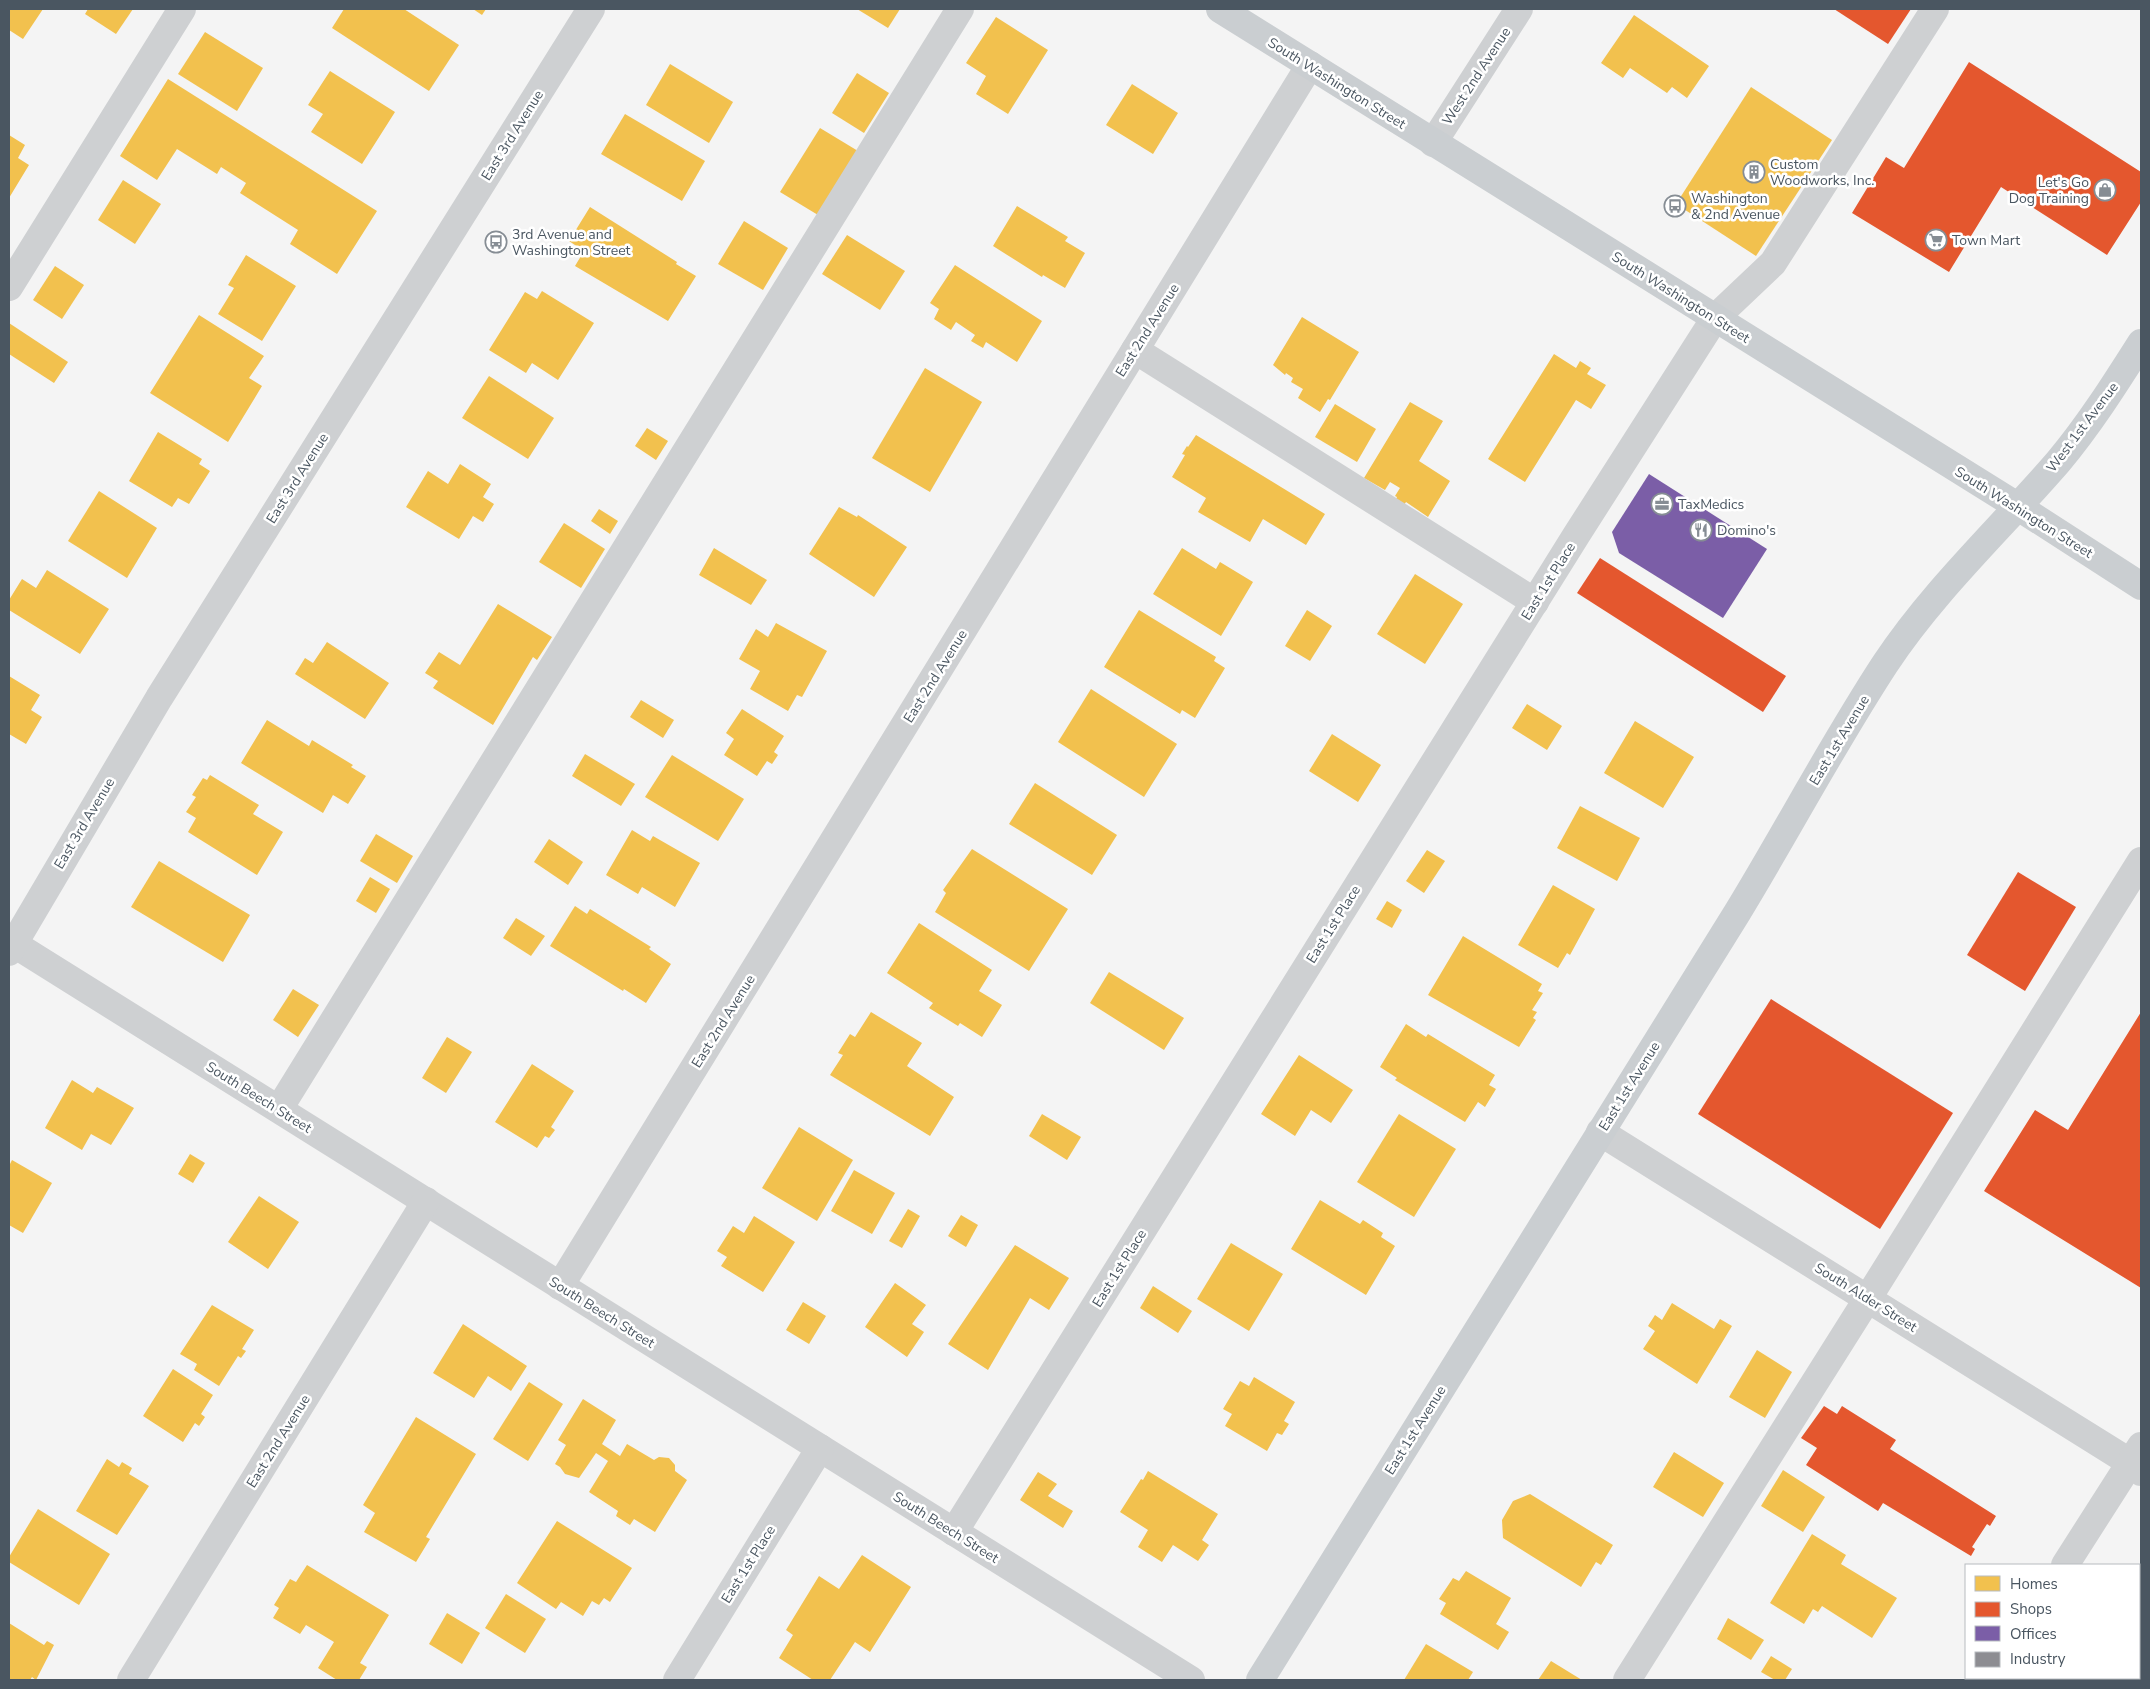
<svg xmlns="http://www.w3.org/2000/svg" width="2150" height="1689" font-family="'Nunito Sans',sans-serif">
<rect width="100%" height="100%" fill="#f4f4f4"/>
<!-- homes -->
<g fill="#f2c14e">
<polygon points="9,9 43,9 23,39 9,30"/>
<polygon points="88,9 133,9 116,34 85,14"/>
<polygon points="344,9 404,9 459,45 429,91 332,28"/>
<polygon points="473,9 486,9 482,15"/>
<polygon points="857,9 900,9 888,28"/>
<polygon points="1634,15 1709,66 1687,98 1672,87 1667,93 1630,68 1623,78 1601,63"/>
<polygon points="996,17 1048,50 1008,114 976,94 986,76 966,63"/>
<polygon points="205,32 263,68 237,111 178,74"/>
<polygon points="670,64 733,102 709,143 646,105"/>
<polygon points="330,71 395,112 362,164 311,132 323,114 308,105"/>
<polygon points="857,73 889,93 864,133 832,113"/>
<polygon points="168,79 377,211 337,274 290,244 298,230 240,193 246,183 221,167 217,174 177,149 157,180 120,156"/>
<polygon points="1132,84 1178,113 1153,154 1106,125"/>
<polygon points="1751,87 1832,140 1756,256 1676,204"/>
<polygon points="625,114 705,161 682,201 601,154"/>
<polygon points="820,128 858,151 818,215 780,192"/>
<polygon points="9,135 25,145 18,158 29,165 9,198"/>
<polygon points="123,180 161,204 135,244 98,220"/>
<polygon points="1017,206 1068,237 1065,241 1085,253 1065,288 1043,275 1042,277 993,246"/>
<polygon points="590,207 677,262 676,264 696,276 668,321 575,266 584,251 569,241"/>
<polygon points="744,221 788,248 763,290 718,264"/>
<polygon points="847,235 905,271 880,310 822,274"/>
<polygon points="246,255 296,286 262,341 218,314 234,288 228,285"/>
<polygon points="955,265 1042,321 1017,362 986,342 983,348 971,341 975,335 956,322 951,330 934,319 939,309 930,303"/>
<polygon points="55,266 84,285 62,319 33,300"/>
<polygon points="542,291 594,323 558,380 532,363 526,373 489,350 525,292 537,299"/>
<polygon points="199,315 264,356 249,378 262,386 228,442 150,393"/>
<polygon points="1302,317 1359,352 1330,400 1328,399 1320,412 1298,398 1303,389 1291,382 1293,378 1286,373 1285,375 1273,365"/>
<polygon points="9,323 68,362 54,383 9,354"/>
<polygon points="1554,354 1576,368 1580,361 1591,368 1587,374 1606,385 1591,409 1576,400 1525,482 1488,459"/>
<polygon points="925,368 982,402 930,492 872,458"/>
<polygon points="489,376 554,418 528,459 462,418"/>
<polygon points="1410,402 1443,421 1419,461 1450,481 1428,517 1406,502 1404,505 1396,499 1397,497 1395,496 1400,488 1390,482 1385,490 1364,478"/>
<polygon points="1335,404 1376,429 1357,462 1315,437"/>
<polygon points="647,428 668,441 656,460 635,446"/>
<polygon points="158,432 202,459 199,464 210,471 189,504 178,498 172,507 129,481"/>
<polygon points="1196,435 1325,514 1306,545 1263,519 1250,542 1198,512 1206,498 1172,477 1185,455 1182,454 1187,446 1188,447"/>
<polygon points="460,464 491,484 483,497 494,504 483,522 473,516 459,539 406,507 428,471 448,484"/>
<polygon points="99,491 157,528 127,578 68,541"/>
<polygon points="839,507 857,517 858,515 907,547 874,597 809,554"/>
<polygon points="599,509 618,521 610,534 591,521"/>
<polygon points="564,523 605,549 581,588 539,562"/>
<polygon points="714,548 767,580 751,605 699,575"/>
<polygon points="1182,548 1216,569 1220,562 1253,582 1221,636 1153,594"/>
<polygon points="47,570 109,609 80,654 9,610 9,600 22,579 36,588"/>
<polygon points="1415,574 1463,604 1425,664 1377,634"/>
<polygon points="498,604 552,637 537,660 533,657 493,725 433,688 438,681 425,673 439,652 460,665"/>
<polygon points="1139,610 1216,657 1214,661 1225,668 1195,718 1182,710 1180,714 1104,667"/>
<polygon points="1307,610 1332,626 1310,661 1285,646"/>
<polygon points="776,623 827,651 802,697 797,695 788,711 750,689 760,671 739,659 756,629 768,637"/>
<polygon points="327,642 389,683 365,719 295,674 305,658 313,663"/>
<polygon points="9,676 40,695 31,710 42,717 26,744 9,734"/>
<polygon points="1091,689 1177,744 1144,797 1058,742"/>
<polygon points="641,700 674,720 663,738 630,717"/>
<polygon points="1527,704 1562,726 1547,750 1512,728"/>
<polygon points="742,709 784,736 774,752 778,755 772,764 767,761 757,776 724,755 734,739 726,733"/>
<polygon points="267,720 309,746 312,740 353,765 351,767 366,776 348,804 333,795 323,813 241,763"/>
<polygon points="1635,721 1694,757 1663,808 1604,773"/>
<polygon points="1332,734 1381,765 1358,802 1309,771"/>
<polygon points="585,754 635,784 621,806 572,776"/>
<polygon points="672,755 744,799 718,841 645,797"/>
<polygon points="210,775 259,805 253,814 283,832 257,875 188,832 196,818 186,812 196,797 192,795 203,778 207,780"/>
<polygon points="1035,783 1117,835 1092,875 1009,824"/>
<polygon points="1580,806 1640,838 1617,881 1557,848"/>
<polygon points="632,830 650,841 653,836 700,863 675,907 642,887 638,894 606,875"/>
<polygon points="376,834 413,856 397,883 360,861"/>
<polygon points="549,839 583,862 568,885 534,862"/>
<polygon points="972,849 1068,909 1029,971 935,912 946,893 943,890"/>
<polygon points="1427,850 1445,861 1424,893 1406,881"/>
<polygon points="159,861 250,915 223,962 131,907"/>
<polygon points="370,877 390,889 376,913 356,901"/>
<polygon points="1553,885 1595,909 1570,955 1567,953 1558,968 1518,945"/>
<polygon points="1387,901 1402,910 1392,928 1376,919"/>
<polygon points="575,906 587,914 590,909 651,947 649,949 671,964 646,1003 624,989 623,991 550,946"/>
<polygon points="516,918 545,936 531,956 503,938"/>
<polygon points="919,923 992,970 979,991 1002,1005 982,1037 960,1023 958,1026 929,1008 933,1003 887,973"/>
<polygon points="1463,936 1542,984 1538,991 1543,993 1532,1010 1537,1012 1533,1018 1536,1020 1519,1047 1428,995"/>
<polygon points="1109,972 1184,1018 1164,1050 1090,1003"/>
<polygon points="293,989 319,1005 298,1037 273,1020"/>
<polygon points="871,1012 922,1043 907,1066 954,1097 930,1136 830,1075 843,1055 838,1053 850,1034 855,1037"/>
<polygon points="1406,1024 1426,1037 1428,1034 1495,1075 1489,1085 1496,1089 1485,1107 1478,1102 1465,1122 1395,1080 1397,1078 1380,1067"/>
<polygon points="447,1037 472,1052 446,1093 422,1078"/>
<polygon points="1299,1055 1353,1090 1331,1123 1311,1110 1295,1136 1261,1114"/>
<polygon points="532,1064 574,1091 551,1127 555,1130 549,1138 545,1136 537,1148 495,1122"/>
<polygon points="72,1080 93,1093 97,1087 134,1108 111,1145 91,1134 82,1150 45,1128"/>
<polygon points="1042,1114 1081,1137 1067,1160 1029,1136"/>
<polygon points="1399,1114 1456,1149 1414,1217 1357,1182"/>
<polygon points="799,1127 853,1160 817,1221 762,1188"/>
<polygon points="190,1154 205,1163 193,1183 178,1174"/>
<polygon points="12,1160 52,1183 23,1233 9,1225 9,1166"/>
<polygon points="854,1170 895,1193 872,1234 831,1211"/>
<polygon points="259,1196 299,1222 268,1269 228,1242"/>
<polygon points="1320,1200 1360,1224 1363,1220 1383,1233 1381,1237 1395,1246 1366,1295 1291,1249"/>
<polygon points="908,1209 920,1216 902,1248 889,1241"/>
<polygon points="961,1215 978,1225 966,1247 948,1236"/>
<polygon points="754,1216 795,1242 763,1292 721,1266 727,1257 717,1251 733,1226 744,1233"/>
<polygon points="1231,1243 1283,1274 1249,1331 1197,1299"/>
<polygon points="1015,1245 1069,1278 1049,1310 1030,1298 988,1370 948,1344"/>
<polygon points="895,1283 926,1305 912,1324 924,1332 907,1357 865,1327"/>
<polygon points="1153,1286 1192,1311 1178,1333 1140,1308"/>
<polygon points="803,1302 826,1316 809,1344 786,1330"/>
<polygon points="1672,1303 1714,1329 1720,1319 1732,1326 1697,1384 1643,1349 1655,1331 1648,1326 1655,1315 1662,1320"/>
<polygon points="212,1305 254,1330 242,1349 246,1351 241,1358 238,1356 219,1386 194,1370 197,1364 180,1354"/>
<polygon points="463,1324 527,1366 511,1391 488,1376 474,1398 433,1373"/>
<polygon points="1757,1350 1792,1372 1765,1418 1729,1397"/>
<polygon points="173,1369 213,1395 201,1414 205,1417 199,1426 195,1423 183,1442 143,1416"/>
<polygon points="1254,1377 1295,1402 1284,1421 1289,1424 1282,1435 1277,1433 1267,1451 1225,1426 1232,1414 1223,1409 1240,1381 1249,1386"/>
<polygon points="529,1382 563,1404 528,1461 493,1439"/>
<polygon points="583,1399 616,1420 602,1444 620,1456 627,1444 654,1460 659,1457 669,1458 675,1465 675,1471 687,1480 655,1532 634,1519 630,1525 616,1516 618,1511 589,1492 608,1461 596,1453 579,1478 565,1474 560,1467 555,1464 566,1445 558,1440"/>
<polygon points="416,1417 476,1454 426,1537 430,1539 416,1562 364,1532 375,1513 363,1505"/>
<polygon points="1674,1452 1724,1483 1703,1517 1653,1487"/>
<polygon points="107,1459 119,1467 122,1462 132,1468 129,1474 149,1486 117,1535 76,1511"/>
<polygon points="1783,1470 1825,1497 1803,1532 1761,1506"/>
<polygon points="1148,1471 1218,1514 1202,1540 1209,1545 1198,1561 1173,1545 1162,1562 1138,1547 1148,1530 1120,1512 1141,1479 1143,1480"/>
<polygon points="1038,1472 1057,1484 1048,1496 1073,1511 1063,1528 1020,1500"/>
<polygon points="1530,1494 1613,1545 1601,1565 1596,1562 1581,1587 1503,1538 1502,1520 1513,1501"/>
<polygon points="38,1509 110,1554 79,1605 9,1562 9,1557"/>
<polygon points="557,1521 632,1568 610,1602 604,1598 599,1605 592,1601 583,1616 561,1602 556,1609 517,1583"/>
<polygon points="1812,1534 1846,1555 1841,1564 1897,1598 1872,1638 1822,1606 1818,1612 1813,1609 1804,1624 1770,1603"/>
<polygon points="862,1555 911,1587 870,1652 855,1642 830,1680 813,1680 779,1658 793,1635 786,1630 819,1576 839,1589"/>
<polygon points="307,1565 389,1615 360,1663 367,1667 359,1680 337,1680 318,1668 334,1642 306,1625 300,1634 273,1618 279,1608 274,1605 290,1579 296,1582"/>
<polygon points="1466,1571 1511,1598 1496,1624 1509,1632 1498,1650 1440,1614 1446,1603 1439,1599 1453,1578 1459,1581"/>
<polygon points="506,1594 546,1619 525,1653 485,1628"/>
<polygon points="447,1613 480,1633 462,1664 429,1644"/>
<polygon points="1728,1618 1764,1640 1751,1660 1717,1639"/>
<polygon points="9,1623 44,1645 47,1641 54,1645 36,1680 32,1677 30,1680 9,1679"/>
<polygon points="1426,1644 1473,1672 1468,1680 1404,1680"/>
<polygon points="1771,1656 1792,1669 1785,1680 1775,1680 1761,1672"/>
<polygon points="1551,1661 1582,1680 1538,1680"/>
</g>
<!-- shops -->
<g fill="#e4572e">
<polygon points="1834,9 1911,9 1888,44"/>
<polygon points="1969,62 2141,172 2141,202 2107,255 2001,187 1949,272 1852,213 1886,157 1904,168"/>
<polygon points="1600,558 1786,676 1763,712 1577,593"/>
<polygon points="2018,872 2076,907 2025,991 1967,955"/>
<polygon points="1771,999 1953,1113 1880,1229 1698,1114"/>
<polygon points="2141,1012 2141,1288 1984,1191 2035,1110 2068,1130"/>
<polygon points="1824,1406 1837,1414 1842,1406 1896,1440 1890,1449 1996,1516 1990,1526 1987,1524 1972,1547 1975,1549 1971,1556 1883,1503 1878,1511 1806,1465 1817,1448 1801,1438"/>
</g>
<!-- offices -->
<polygon fill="#7b5ea7" points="1649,474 1767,549 1723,618 1619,553 1612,532"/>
<!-- industry -->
<polygon fill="#8d8d92" points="2141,1567 2141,1680 2128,1680 2124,1678 2139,1678 2139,1571"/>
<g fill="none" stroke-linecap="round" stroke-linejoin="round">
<!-- minor -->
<g stroke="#ced0d2" stroke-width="28">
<polyline points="1433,143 1519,9"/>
<polyline points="9,287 182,9"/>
<polyline points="1135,350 1535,602"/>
<polyline points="14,944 1191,1680"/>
<polyline points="9,952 159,698 591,9"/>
<polyline points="279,1109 960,9"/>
<polyline points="1600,1132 2131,1463 2141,1472"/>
<polyline points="560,1286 1310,65"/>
<polyline points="954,1532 1577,534 1715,318 1773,263 1935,9"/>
<polyline points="2065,1565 2141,1446"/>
<polyline points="131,1680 426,1201"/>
<polyline points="677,1680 820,1448"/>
<polyline points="1627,1680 1868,1298 2141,861"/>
<polyline points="1992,1680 1993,1678"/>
</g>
<!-- major -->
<g stroke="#caced1" stroke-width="28">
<polyline points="1220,9 2017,506 2141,586"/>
<path d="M1260,1680C1419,1425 1579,1170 1737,913C1787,831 1832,745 1885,664C1934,590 2000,529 2058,462C2089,425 2115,384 2141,343"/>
</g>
</g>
<!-- icons -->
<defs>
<g id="building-ring" transform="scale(1.125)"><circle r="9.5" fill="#fff" stroke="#868d94" stroke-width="1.5"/><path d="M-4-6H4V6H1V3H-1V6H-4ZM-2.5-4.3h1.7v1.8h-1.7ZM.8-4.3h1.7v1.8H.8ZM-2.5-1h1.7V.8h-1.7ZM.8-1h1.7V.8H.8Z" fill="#868d94"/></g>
<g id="shop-ring" transform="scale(1.125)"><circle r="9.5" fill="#fff" stroke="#868d94" stroke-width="1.5"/><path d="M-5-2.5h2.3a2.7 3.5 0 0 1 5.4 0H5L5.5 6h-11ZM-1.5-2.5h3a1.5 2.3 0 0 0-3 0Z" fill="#868d94"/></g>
<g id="bus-ring" transform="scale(1.125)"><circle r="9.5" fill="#fff" stroke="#868d94" stroke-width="1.5"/><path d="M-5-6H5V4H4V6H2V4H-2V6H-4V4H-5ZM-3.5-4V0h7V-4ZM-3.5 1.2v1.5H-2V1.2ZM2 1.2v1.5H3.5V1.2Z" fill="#868d94"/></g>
<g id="supermarket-ring" transform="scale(1.125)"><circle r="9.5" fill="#fff" stroke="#868d94" stroke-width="1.5"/><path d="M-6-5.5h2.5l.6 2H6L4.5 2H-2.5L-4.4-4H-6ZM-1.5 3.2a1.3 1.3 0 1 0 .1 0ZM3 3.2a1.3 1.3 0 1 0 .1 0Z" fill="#868d94"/></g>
<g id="office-ring" transform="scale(1.125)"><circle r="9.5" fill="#fff" stroke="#868d94" stroke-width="1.5"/><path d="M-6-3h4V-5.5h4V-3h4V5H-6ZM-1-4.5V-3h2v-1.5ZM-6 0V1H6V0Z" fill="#868d94"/></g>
<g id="restaurant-ring" transform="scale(1.125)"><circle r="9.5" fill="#fff" stroke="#868d94" stroke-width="1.5"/><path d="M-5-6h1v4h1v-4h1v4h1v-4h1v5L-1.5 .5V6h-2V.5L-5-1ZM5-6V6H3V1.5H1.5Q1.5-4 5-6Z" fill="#868d94"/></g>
</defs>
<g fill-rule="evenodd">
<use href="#building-ring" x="1754" y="172"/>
<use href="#shop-ring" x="2105" y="190"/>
<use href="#bus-ring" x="1675" y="206"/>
<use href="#supermarket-ring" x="1936" y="240"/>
<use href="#bus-ring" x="496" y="242"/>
<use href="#office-ring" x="1662" y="504"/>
<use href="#restaurant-ring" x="1701" y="530"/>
</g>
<g text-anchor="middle" stroke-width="5" stroke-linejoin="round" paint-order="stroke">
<!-- street labels -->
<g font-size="14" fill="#4a5661" stroke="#fff">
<text transform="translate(1476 76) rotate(-57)" y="5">West 2nd Avenue</text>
<text transform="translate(1337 83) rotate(32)" y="5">South Washington Street</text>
<text transform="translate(512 135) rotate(-58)" y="5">East 3rd Avenue</text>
<text transform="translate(1681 297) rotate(32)" y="5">South Washington Street</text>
<text transform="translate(1147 330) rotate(-58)" y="5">East 2nd Avenue</text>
<text transform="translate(2082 427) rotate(-53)" y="5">West 1st Avenue</text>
<text transform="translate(297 478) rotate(-58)" y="5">East 3rd Avenue</text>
<text transform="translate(2024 512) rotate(32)" y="5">South Washington Street</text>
<text transform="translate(1548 581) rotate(-58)" y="5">East 1st Place</text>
<text transform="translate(935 676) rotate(-58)" y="5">East 2nd Avenue</text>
<text transform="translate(1839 740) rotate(-59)" y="5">East 1st Avenue</text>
<text transform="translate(84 823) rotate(-59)" y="5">East 3rd Avenue</text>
<text transform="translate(1333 924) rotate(-58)" y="5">East 1st Place</text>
<text transform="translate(723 1021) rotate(-58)" y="5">East 2nd Avenue</text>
<text transform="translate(1629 1086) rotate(-58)" y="5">East 1st Avenue</text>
<text transform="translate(259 1097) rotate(32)" y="5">South Beech Street</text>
<text transform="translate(1119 1268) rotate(-58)" y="5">East 1st Place</text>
<text transform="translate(1866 1297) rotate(32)" y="5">South Alder Street</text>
<text transform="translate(602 1312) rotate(32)" y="5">South Beech Street</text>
<text transform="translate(1415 1430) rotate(-58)" y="5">East 1st Avenue</text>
<text transform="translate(278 1441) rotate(-58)" y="5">East 2nd Avenue</text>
<text transform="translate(946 1527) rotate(32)" y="5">South Beech Street</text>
<text transform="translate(748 1564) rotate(-58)" y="5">East 1st Place</text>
</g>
<!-- poi labels -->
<g font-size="14" fill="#4a5661" stroke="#fff" text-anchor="start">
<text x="1770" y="169">Custom<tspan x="1770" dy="16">Woodworks, Inc.</tspan></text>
<text x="2089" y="187" text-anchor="end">Let's Go<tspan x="2089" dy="16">Dog Training</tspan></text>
<text x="1691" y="203">Washington<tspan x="1691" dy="16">&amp; 2nd Avenue</tspan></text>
<text x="512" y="239">3rd Avenue and<tspan x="512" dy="16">Washington Street</tspan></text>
<text x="1952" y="245">Town Mart</text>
<text x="1678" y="509">TaxMedics</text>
<text x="1717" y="535">Domino's</text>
</g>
</g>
<!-- border -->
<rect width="2150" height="1689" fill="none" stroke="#4a5661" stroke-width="20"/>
<!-- legend -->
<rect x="1965" y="1564" width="175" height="115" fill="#ffffff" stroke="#b7bbc0"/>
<rect x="1975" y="1576" width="25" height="15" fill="#f2c14e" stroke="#b7bbc0"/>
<text x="2010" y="1589" font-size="15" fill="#4a5661">Homes</text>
<rect x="1975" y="1602" width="25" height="15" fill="#e4572e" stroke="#b7bbc0"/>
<text x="2010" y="1614" font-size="15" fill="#4a5661">Shops</text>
<rect x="1975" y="1626" width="25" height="15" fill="#7b5ea7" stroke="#b7bbc0"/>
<text x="2010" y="1639" font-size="15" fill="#4a5661">Offices</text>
<rect x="1975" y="1652" width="25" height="15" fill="#8d8d92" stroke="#b7bbc0"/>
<text x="2010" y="1664" font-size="15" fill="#4a5661">Industry</text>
</svg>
